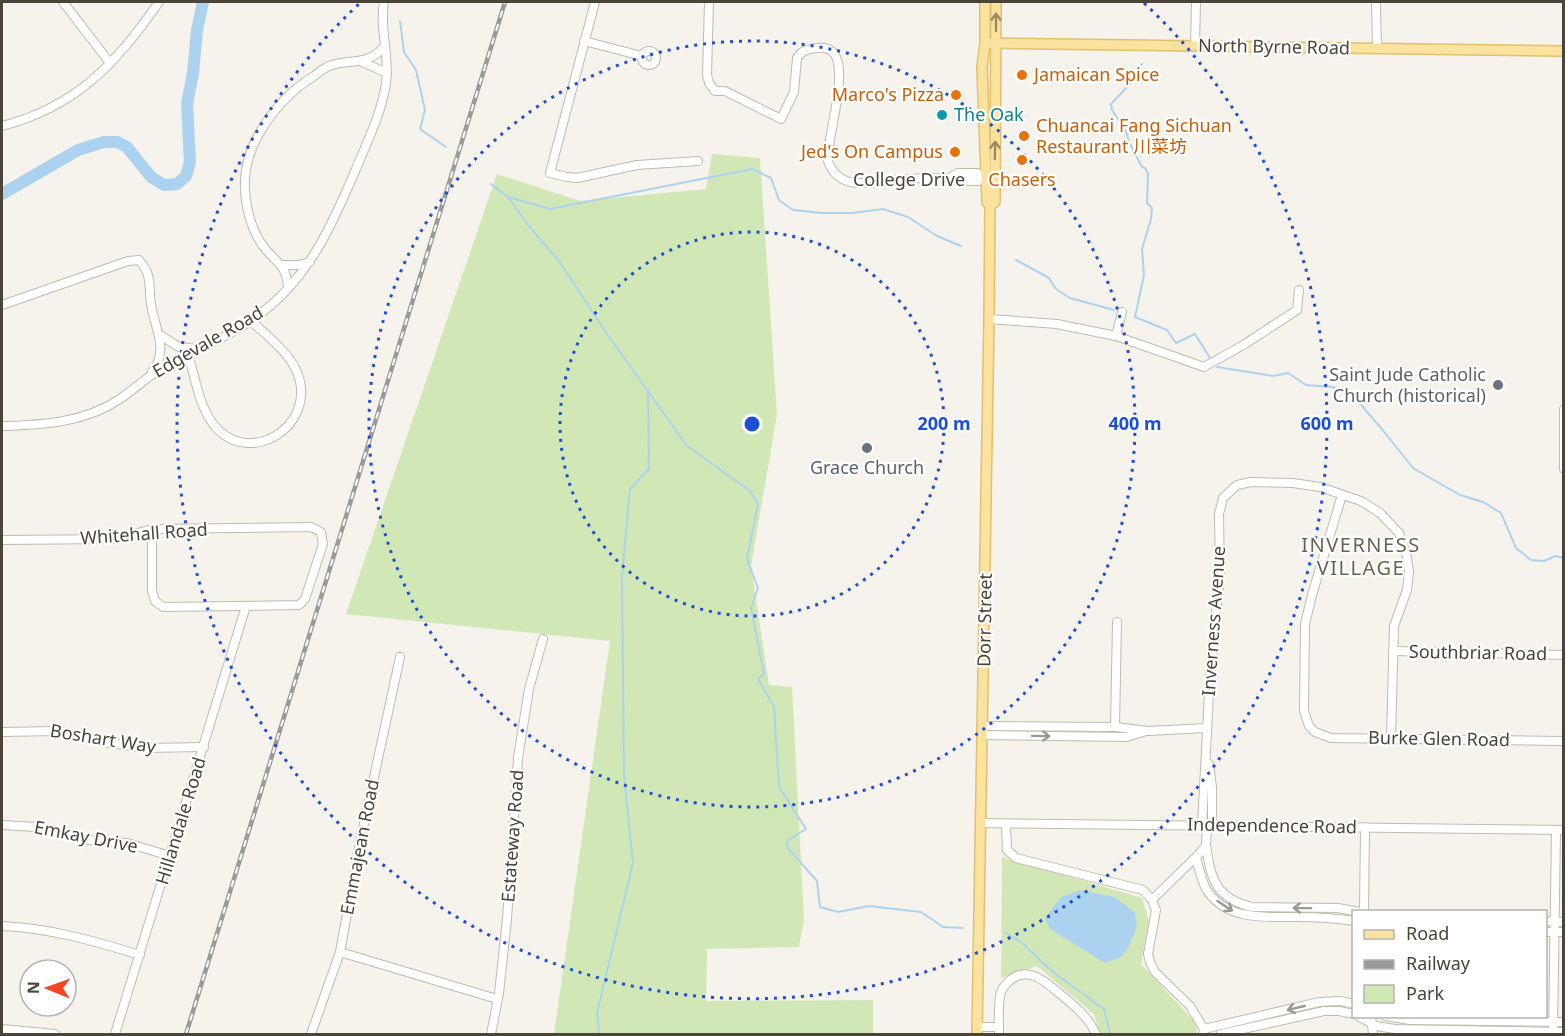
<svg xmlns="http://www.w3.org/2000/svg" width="1565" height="1036" font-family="'Noto Sans','Noto Sans SC',sans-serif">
<rect width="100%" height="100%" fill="#f6f3ec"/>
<!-- green -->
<g fill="#d1e8b6">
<polygon points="712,154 760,158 777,415 751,565 769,685 792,687 804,920 799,947 707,949 706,1001 873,1000 873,1034 554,1034 610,641 346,614 497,174 580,201 706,189"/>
<polygon points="1002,857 1142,898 1149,921 1141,964 1195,1022 1197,1034 1100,1034 1094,1014 1037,966 1001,978"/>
</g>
<!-- water -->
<polygon fill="#abd3f0" points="1080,890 1115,897 1135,913 1137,927 1129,946 1121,957 1105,963 1050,929 1045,918 1061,897"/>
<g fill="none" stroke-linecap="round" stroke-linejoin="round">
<!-- stream -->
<g stroke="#abd3f0" stroke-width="2">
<polyline points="400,21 404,52 416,70 425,110 420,129 446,147"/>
<polyline points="1142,64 1136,71 1130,84 1111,104 1112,110 1126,131 1129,142 1142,167 1145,168 1148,174 1147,203 1152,208 1151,219 1142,249 1144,275 1135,317 1167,330 1176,343 1195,334 1210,358"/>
<polyline points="491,184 508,197 550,209 752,169 771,178 779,200 793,210 822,213 852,213 883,209 908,217 937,236 961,246"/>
<polyline points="508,197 528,225 559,261 605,331 687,446 749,490 758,504 747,559 758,588 751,608 764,673 758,679 774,707 779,787 806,829 788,840 786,846 817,881 820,907 838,912 869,906 921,912 943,927 963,928"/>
<polyline points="1016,260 1049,278 1056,289 1070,298 1114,310"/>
<polyline points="1217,367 1273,376 1288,373 1306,385 1333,387 1357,400 1381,428 1413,468 1460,495 1483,502 1501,513 1516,548 1531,560 1544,561 1556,556 1564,558"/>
<polyline points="1006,933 1021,942 1054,973 1104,1009 1110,1034"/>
<polyline points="599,1034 597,1013 633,863 624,775 622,576 630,489 649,469 648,390"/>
</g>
<!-- river -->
<polyline stroke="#abd3f0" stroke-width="12" points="2,194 78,150 104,142 117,142 127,147 151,177 164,185 177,184 186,176 190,162 187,104 193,73 197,30 203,2"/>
<!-- minor casing -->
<g stroke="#c1bbae" stroke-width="10">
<g id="minor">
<polyline points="63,2 110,63"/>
<polyline points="595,2 550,173 567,177 577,178 637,165 698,161"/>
<path d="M709,2L707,75L709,83L715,91H725L781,119L794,92L797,58C802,50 808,49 817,48C862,41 824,141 828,161C830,167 834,173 838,176C844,181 852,183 859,183C882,183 905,178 928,178C946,177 961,181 978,181L981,177"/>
<polyline points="1376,2 1377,48"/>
<polyline points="584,41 642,56"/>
<polyline points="1195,46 1196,2"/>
<circle cx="649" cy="58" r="7"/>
<polyline points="362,62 387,73"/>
<path d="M2,126C76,107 117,63 159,2"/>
<polyline points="949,178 958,173 978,173 981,177 986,177"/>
<polyline points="282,265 299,265 310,262"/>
<path d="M288,288C286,262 276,264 263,246C252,231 246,209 245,190C242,145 277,99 314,76C318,73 324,68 329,66C351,58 366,67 384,47"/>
<path d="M2,305L128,261L139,260C153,276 148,285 151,304C154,328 170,349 152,372"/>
<polyline points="989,319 1057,324 1116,336 1204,367 1245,344 1297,310 1299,290"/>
<polyline points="160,335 179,347 197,349"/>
<polyline points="1116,336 1122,312"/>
<path d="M188,355C196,379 198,403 213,424C247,469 319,427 297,372C288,351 267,336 251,321"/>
<polyline points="1564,409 1564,469"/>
<path d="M2,426C42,425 84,423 120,399C136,388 150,374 167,365C196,350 226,338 252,320C307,282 331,228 356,169C367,142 382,112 386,83C390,56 379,29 384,2"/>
<polyline points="1342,495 1312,595 1305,624 1304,711 1309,726 1315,732 1331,738 1564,741"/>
<polyline points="2,540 116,539 152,529 311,527 321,532 323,544 305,599 299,605 163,607 155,601 152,591 152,529"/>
<polyline points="1393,651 1564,655"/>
<polyline points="983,726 1115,727 1148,731 1207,728"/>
<polyline points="1115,727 1117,622"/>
<polyline points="2,732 56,731 109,743 145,748 204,747"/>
<polyline points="983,735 1127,737 1146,731"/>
<polyline points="1209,764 1212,787 1212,825"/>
<polyline points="981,823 1564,830"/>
<polyline points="1006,824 1007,850 1016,858 1143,890 1152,900 1156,910 1148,954 1150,962 1155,972 1190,1006 1204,1029 1203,1034"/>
<polyline points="2,825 36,827 88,840 127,843 170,856"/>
<polyline points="1202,825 1210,675 1220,575 1219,514 1223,498 1237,485 1251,482 1293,483 1320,487 1361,501 1380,513 1399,533 1406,552 1409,572 1407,590 1394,626 1391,738"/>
<path d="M1206,845C1211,879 1215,898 1252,907L1338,908L1360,912"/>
<path d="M1196,858C1199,868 1201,879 1206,889C1226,921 1265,917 1298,917C1317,917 1335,918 1354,921"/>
<polyline points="1152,900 1200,853 1206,845 1207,825"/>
<polyline points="1364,912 1365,827"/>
<polyline points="1546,921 1564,922"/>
<path d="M2,926C50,928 94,941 140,955"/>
<polyline points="1546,932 1564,932"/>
<polyline points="340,952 497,999"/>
<polyline points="1358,1016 1376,1026 1395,1029 1564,1032"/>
<polyline points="1371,1016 1373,1034"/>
<polyline points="1385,1016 1410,1020 1564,1022"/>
<polyline points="977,1027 999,1027"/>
<polyline points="2,1029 55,1034"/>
<polyline points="1204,1029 1319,1002 1341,1001 1354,1004"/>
<polyline points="115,1034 246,606"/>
<polyline points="311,1034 340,952 360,842 400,657"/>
<polyline points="491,1034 499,993 507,919 518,758 529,689 543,639"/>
<path d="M999,1034C999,1022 998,1009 1000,997C1000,992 1004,986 1008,982C1026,964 1045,981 1060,994C1075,1006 1088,1017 1096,1034"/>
<polyline points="1221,1034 1324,1011 1339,1011 1354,1014"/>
<polyline points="1553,1034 1556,830"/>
</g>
</g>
<!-- major casing -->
<g stroke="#e2c06d" stroke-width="12">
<g id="major">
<polyline points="985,43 1564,51"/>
<polyline points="990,206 995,202 996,2"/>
<polyline points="977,1034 989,319 990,206 987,202 982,67 985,43 985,2"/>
</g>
</g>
<!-- minor -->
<use href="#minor" stroke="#fff" stroke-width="8"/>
<!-- major -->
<use href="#major" stroke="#fce29f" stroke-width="9"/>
<!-- rail casing -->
<g stroke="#9a9a9a" stroke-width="4.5">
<polyline id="rail" points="186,1034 505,2"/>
</g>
<!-- rail -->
<use href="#rail" stroke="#fff" stroke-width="2" stroke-dasharray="7" stroke-linecap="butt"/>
</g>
<!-- one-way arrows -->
<defs><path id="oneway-shaft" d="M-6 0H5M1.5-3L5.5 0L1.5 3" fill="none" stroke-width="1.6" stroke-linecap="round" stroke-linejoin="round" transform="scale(1.5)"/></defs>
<g stroke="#9a8b67">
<use href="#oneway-shaft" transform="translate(996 22) rotate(-90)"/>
<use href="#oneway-shaft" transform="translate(995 150) rotate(-89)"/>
</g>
<g stroke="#9b9892">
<use href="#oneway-shaft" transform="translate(1041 736) rotate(1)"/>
<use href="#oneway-shaft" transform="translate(1225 906) rotate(34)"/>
<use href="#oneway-shaft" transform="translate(1302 908) rotate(-179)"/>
<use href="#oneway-shaft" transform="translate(1296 1008) rotate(167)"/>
</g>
<!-- distance rings -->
<g fill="none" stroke="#1d4ed8" stroke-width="3" stroke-dasharray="3 6">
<circle cx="752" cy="424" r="192"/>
<circle cx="752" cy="424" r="383"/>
<path d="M1144 3A575 575 0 1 1 360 3"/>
</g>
<!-- markers -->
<g fill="#e8710a" stroke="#fff" stroke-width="2">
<circle cx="1022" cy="75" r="6"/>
<circle cx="956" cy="95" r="6"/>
<circle cx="1024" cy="136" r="6"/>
<circle cx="955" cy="152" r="6"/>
<circle cx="1022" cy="160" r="6"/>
</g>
<circle fill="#0f9aa8" stroke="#fff" stroke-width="2" cx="942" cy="115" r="6"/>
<g fill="#6b7280" stroke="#fff" stroke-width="2">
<circle cx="1498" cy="385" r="6"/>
<circle cx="867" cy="448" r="6"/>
</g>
<g text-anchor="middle" stroke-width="4.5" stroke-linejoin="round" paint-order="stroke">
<!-- street labels -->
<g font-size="18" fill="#4a4439" stroke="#fff">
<text transform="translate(1274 47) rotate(1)" y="6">North Byrne Road</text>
<text x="909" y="186">College Drive</text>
<text transform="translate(208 342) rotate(-30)" y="6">Edgevale Road</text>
<text transform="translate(144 534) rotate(-4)" y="6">Whitehall Road</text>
<text transform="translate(985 620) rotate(-89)" y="6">Dorr Street</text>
<text transform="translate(1214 621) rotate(-86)" y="6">Inverness Avenue</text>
<text transform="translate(1478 653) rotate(1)" y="6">Southbriar Road</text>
<text transform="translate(103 739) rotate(9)" y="6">Boshart Way</text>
<text transform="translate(1439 739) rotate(1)" y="6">Burke Glen Road</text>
<text transform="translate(181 821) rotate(-73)" y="6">Hillandale Road</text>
<text transform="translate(1272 826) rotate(1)" y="6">Independence Road</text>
<text transform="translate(513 836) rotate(-86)" y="6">Estateway Road</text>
<text transform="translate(86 837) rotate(11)" y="6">Emkay Drive</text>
<text transform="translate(360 847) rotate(-79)" y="6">Emmajean Road</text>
</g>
<!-- food labels -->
<g font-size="18" fill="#c56008" stroke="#fff" text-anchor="start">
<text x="1034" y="81">Jamaican Spice</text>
<text x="944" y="101" text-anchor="end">Marco's Pizza</text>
<text x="1036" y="132">Chuancai Fang Sichuan<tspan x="1036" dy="21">Restaurant 川菜坊</tspan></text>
<text x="943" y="158" text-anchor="end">Jed's On Campus</text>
<text x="1022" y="186" text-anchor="middle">Chasers</text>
</g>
<!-- culture labels -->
<g font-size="18" fill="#0d838f" stroke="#fff" text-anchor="start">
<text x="954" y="121">The Oak</text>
</g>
<!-- worship labels -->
<g font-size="18" fill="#5b616d" stroke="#fff" text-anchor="end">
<text x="1486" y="381">Saint Jude Catholic<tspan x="1486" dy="21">Church (historical)</tspan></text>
<text x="867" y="474" text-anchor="middle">Grace Church</text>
</g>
<!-- neighbourhood labels -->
<g font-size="20" letter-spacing="1.5" fill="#6d6251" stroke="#fff">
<text x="1361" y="552">INVERNESS<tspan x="1361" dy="23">VILLAGE</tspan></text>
</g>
</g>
<circle cx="752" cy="424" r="9" fill="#1d4ed8" stroke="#fff" stroke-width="3"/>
<g font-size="18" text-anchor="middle" font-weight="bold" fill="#1d4ed8" stroke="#fff" stroke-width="4.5" stroke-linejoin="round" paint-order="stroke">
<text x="944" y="430">200 m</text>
<text x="1135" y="430">400 m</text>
<text x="1327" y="430">600 m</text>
</g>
<!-- border -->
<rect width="1565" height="1036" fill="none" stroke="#4a4439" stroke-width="6"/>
<!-- legend -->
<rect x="1352" y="910" width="195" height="108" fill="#ffffff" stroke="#b7b4b0" stroke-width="1.5"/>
<rect x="1364" y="930" width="30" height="9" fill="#fce29f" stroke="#b7b4b0" stroke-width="1.5"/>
<text x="1406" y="940" font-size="18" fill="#4a4439">Road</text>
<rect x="1364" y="960" width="30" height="9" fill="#9a9a9a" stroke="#b7b4b0" stroke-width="1.5"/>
<text x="1406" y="970" font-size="18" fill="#4a4439">Railway</text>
<rect x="1364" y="985" width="30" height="18" fill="#d1e8b6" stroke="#b7b4b0" stroke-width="1.5"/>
<text x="1406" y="1000" font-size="18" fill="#4a4439">Park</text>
<!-- north arrow -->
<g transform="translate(48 988) rotate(271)"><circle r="28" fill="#ffffff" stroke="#b7b4b0" stroke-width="1.5"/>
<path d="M0-4.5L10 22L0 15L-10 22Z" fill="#f54523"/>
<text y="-9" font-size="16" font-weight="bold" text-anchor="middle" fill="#4a4439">N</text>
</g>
</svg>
